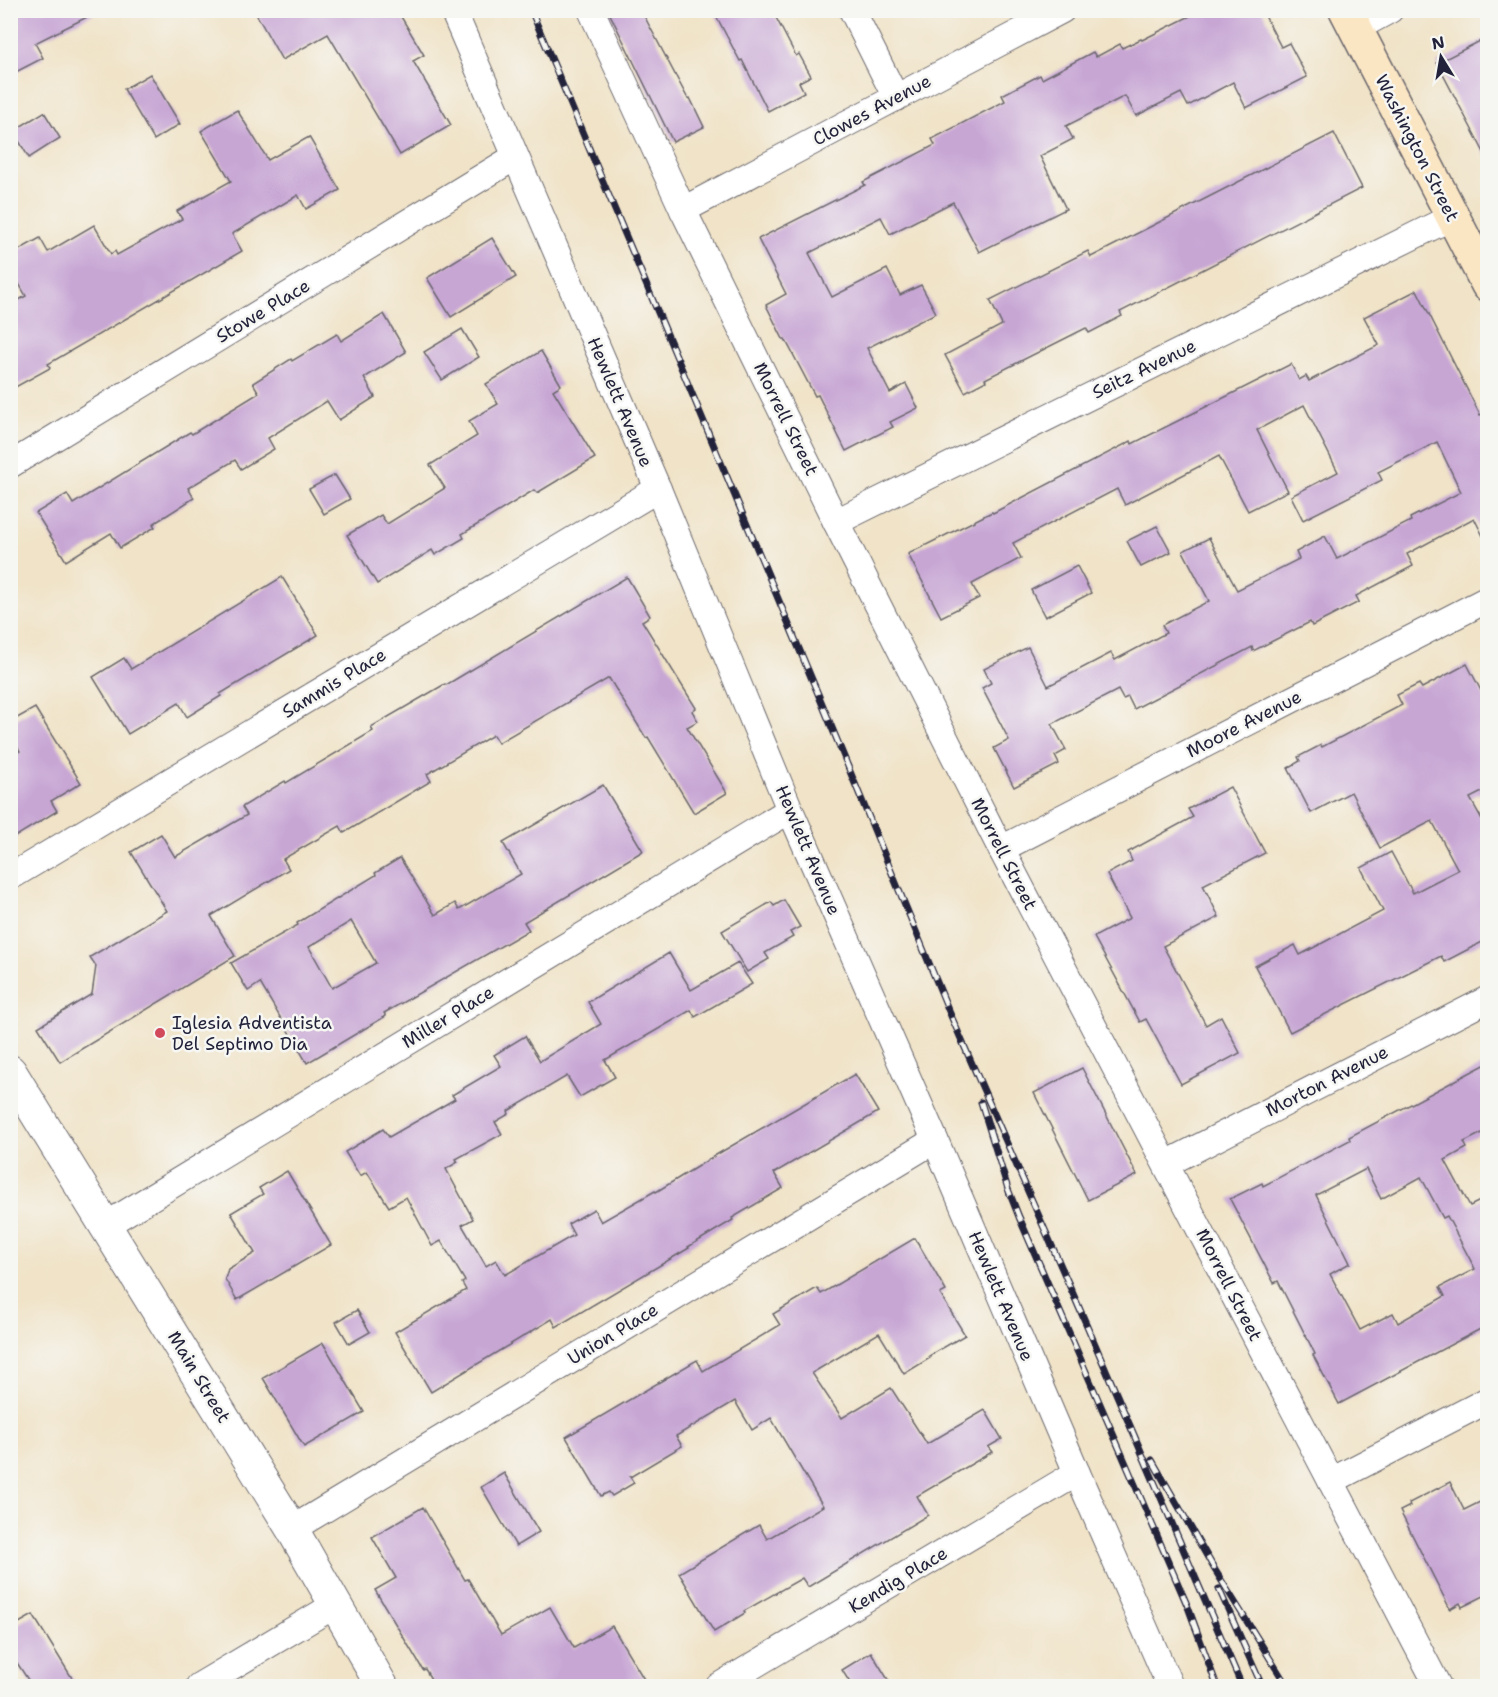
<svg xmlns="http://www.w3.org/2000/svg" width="1498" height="1697" font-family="'Shantell Sans',sans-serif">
<rect width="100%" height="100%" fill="#f6f6f2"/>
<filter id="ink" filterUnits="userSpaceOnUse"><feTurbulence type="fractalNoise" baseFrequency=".0167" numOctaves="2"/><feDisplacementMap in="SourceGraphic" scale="12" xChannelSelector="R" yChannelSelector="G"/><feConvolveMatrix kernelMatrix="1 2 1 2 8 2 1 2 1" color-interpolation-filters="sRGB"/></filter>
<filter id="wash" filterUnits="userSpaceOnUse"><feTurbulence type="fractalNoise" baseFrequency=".008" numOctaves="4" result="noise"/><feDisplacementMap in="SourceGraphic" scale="24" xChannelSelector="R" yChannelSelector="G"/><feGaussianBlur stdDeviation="1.35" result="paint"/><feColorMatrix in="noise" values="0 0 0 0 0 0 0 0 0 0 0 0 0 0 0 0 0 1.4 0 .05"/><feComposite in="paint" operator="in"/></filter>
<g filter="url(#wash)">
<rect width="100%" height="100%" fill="#f0e3c7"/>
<g id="blocks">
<!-- building -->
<g fill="#c7a6d4" fill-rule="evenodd">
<polygon points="10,10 101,10 35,43 43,58 10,75"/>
<polygon points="254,10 397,10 424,55 413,61 451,125 400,155 328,34 282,60"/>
<polygon points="608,10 641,10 688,99 690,98 704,127 673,142"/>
<polygon points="713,10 772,10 796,56 799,54 811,76 799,82 804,92 768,111 742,60 740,61"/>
<polygon points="1202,10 1262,10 1281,47 1289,43 1307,77 1246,108 1233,82 1188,106 1181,93 1136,116 1125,96 1066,126 1073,139 1040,156 1066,209 979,252 953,202 890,234 881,217 809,253 832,297 887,269 900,295 921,285 936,313 867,348 890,393 906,384 918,408 890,422 893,427 846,451 818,395 815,396 785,339 783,339 766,305 786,294 758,239 865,185 863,182 935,145 932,139 1005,101 1002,95 1040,75 1042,79 1093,52 1096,57 1120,44 1122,48 1141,39 1142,40"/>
<polygon points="1488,37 1488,160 1437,63"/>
<polygon points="150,74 180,124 154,140 124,89"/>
<polygon points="237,110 268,160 309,137 340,190 306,209 298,195 232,234 242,251 48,364 50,368 10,390 10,305 26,296 10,268 10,255 40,238 48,252 94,225 111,254 115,251 117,255 182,219 177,211 231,181 201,131"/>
<polygon points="44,112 60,138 29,158 13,131"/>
<polygon points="1334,133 1362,188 1120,312 1122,316 1089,333 1086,328 985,379 986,381 965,392 945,355 1002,325 990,300 1088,251 1091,257"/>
<polygon points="492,238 516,277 451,317 427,278"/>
<polygon points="1417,290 1480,415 1488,411 1488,546 1474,518 1407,554 1413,566 1356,596 1359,602 1312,626 1310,622 1253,651 1252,647 1134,709 1128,697 1123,699 1118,690 1052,724 1066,750 1055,756 1059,764 1014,787 994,748 1009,740 982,688 991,683 984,669 1028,647 1048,686 1111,653 1115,660 1166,633 1162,625 1209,601 1183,551 1209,538 1237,590 1299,559 1296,552 1325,536 1337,559 1411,521 1410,518 1461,492 1437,442 1378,472 1382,480 1303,520 1291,496 1338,472 1304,405 1257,430 1288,491 1248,511 1219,456 1125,505 1117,489 1013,543 1021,558 972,584 979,598 941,617 908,554 992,512 993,513 1131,441 1132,444 1291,364 1299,380 1306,376 1309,381 1379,345 1364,317"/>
<polygon points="384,314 406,352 364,378 375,397 339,420 327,401 268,438 274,449 241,469 235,460 188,488 194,498 153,524 155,527 120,548 111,533 66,561 36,513 67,494 73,504 190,432 192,434 259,393 253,383 291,359 292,361 337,334 341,341"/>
<polygon points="462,329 479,357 442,380 424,352"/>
<polygon points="541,351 561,385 553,390 595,458 537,493 534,490 462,534 464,538 435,555 432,550 377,584 347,535 381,515 387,524 445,488 430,465 477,436 469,421 498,404 486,384"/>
<polygon points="335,475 350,499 324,514 309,489"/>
<polygon points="1157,526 1171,552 1141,567 1127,541"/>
<polygon points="1077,566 1091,593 1045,617 1031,590"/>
<polygon points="282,577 318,635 220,694 221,696 187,717 179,703 128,734 93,677 124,658 131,669"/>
<polygon points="627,577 650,616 642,621 696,708 692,711 698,721 687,727 727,793 694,813 648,737 646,738 609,678 498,743 493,735 427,774 431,781 344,833 340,826 283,859 289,869 211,916 235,956 60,1062 38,1027 92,994 96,966 90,957 167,911 131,852 161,834 175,857 247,815 242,807 285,781 286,783 373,731 371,727 445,684 446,685"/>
<polygon points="1467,664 1488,704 1488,789 1470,798 1488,830 1488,939 1444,962 1441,956 1290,1032 1255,966 1295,945 1300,955 1383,911 1361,868 1391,852 1413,893 1458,870 1432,821 1380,848 1351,792 1311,813 1288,768 1300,761 1298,757 1321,745 1322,747 1402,705 1397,695 1419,684 1422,688"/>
<polygon points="35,708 81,783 51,801 57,811 10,840 10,757 20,751 10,735 10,722"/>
<path d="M603,785L643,851L524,922L529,930L384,1013L386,1016L307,1063L260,983L248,991L231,963L298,925L297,923L376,875L375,873L400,858L435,915L455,903L459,910L521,874L503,843ZM351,921L376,963L332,988L309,947Z"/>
<polygon points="1230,787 1265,853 1203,885 1219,917 1163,946 1206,1025 1221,1016 1240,1053 1181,1084 1146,1019 1140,1022 1094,937 1130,918 1107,874 1132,861 1128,852 1193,817 1188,809"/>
<polygon points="784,900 800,927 790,932 793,937 765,953 769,959 747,972 722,931 771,902 774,906"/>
<polygon points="669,953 691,990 738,963 752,984 695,1017 691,1010 605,1060 615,1077 580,1097 567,1076 508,1111 509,1114 495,1122 502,1134 456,1159 458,1162 446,1169 473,1219 462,1225 486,1266 496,1260 505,1275 574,1235 568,1224 594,1209 601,1222 655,1191 656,1192 716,1155 855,1074 878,1112 774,1173 783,1188 732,1218 733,1220 688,1247 689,1248 556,1327 552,1319 431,1392 395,1332 466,1290 462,1283 465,1281 441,1241 432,1246 406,1197 389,1207 367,1172 360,1176 345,1152 383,1129 389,1137 455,1099 452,1095 501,1066 494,1055 525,1036 540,1061 601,1024 588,1002"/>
<path d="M1488,1063V1130L1464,1142L1467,1148L1445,1160L1470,1206L1488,1197V1325L1339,1404L1313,1355L1315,1354L1278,1281L1274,1283L1230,1199L1262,1183L1263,1186L1350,1140L1349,1137ZM1366,1169L1381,1199L1421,1177L1443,1218L1447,1216L1475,1269L1440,1287L1445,1296L1398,1323L1393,1313L1360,1330L1330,1274L1350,1263L1316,1195Z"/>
<polygon points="1082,1068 1137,1175 1088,1200 1034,1093"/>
<polygon points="287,1171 331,1245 237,1300 225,1279 228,1269 255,1253 231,1213 263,1194 259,1188"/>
<polygon points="915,1238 946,1291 940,1294 965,1335 929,1356 930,1358 904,1374 879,1333 812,1373 842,1418 891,1388 927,1444 985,1410 1002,1439 988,1447 992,1452 917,1496 928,1515 808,1587 802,1578 744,1611 745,1613 714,1632 679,1573 759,1525 767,1539 823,1506 771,1418 752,1430 735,1401 676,1436 682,1446 630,1477 634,1483 612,1496 609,1492 601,1496 566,1437 697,1360 703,1371 780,1325 773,1314 817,1288 821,1294"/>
<polygon points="357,1310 370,1332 349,1344 336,1322"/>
<polygon points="323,1343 364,1412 304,1447 263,1378"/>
<polygon points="504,1473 539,1532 516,1546 481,1487"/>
<polygon points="1450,1482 1464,1510 1488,1498 1488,1594 1462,1607 1460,1603 1450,1609 1400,1511 1410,1506 1409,1503"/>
<polygon points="423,1507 465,1580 468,1579 501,1635 550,1607 574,1648 612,1626 648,1686 435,1686 425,1669 423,1670 375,1590 396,1578 372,1537"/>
<polygon points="33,1615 77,1686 32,1686 10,1652 10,1628"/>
<polygon points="871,1652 892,1686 852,1686 842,1670"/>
</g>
</g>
</g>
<g filter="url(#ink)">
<use href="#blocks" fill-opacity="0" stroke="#6a666c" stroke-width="1.5"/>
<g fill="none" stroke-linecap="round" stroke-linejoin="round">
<!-- minor casing -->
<g stroke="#6a666c" stroke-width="28">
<g id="minor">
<polyline points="453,10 658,489 790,810 935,1140 1077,1473 1170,1686"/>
<polyline points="591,10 683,210 836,522 1001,849 1438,1686"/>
<polyline points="852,10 896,98"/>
<polyline points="1355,29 1390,10"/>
<polyline points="683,210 1062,10"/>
<polyline points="10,465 515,157"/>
<polyline points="836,522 1452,217"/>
<polyline points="1001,849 1488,599"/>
<polyline points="10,877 658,489"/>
<polyline points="1166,1164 1488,999"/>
<polyline points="106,1225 790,810"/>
<polyline points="1331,1481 1488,1400"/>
<polyline points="292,1529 935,1140"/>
<polyline points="199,1686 335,1605"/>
<polyline points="719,1686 1077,1473"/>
</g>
</g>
<!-- tertiary casing -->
<g stroke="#6a666c" stroke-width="34">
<polyline id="tertiary" points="10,1071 292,1529 382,1686"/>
</g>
<!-- secondary casing -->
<g stroke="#6a666c" stroke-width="36">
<polyline id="secondary" points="1346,10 1488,285"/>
</g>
<!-- minor -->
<use href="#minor" stroke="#fff" stroke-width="26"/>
<!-- tertiary -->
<use href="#tertiary" stroke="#fff" stroke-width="32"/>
<!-- secondary -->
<use href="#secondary" stroke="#fbe6c4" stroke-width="33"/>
<!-- rail casing -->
<g stroke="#22223b" stroke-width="7">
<g id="rail">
<polyline points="531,10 816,689 948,1009 1088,1328 1242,1686"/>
<polyline points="981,1102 1008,1189 1019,1217 1188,1607 1217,1686"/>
<polyline points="1152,1460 1215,1570 1287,1686"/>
<polyline points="1219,1589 1262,1686"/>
</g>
</g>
<!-- rail -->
<use href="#rail" stroke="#f6f6f2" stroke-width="4.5" stroke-dasharray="14" stroke-linecap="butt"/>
</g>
</g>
<!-- markers -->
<circle fill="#d1495b" stroke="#f6f6f2" stroke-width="2" cx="160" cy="1033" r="6"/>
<g text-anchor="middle" stroke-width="5" stroke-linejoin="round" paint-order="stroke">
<!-- street labels -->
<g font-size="18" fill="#22223b" stroke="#f6f6f2">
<text transform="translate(872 110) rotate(-28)" y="6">Clowes Avenue</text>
<text transform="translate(1417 148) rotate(63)" y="6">Washington Street</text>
<text transform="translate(263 311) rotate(-31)" y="6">Stowe Place</text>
<text transform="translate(1144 369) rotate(-26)" y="6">Seitz Avenue</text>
<text transform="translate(620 402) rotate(67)" y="6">Hewlett Avenue</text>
<text transform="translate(786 419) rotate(64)" y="6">Morrell Street</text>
<text transform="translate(334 683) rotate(-31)" y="6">Sammis Place</text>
<text transform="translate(1244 724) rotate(-27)" y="6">Moore Avenue</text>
<text transform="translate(808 850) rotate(67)" y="6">Hewlett Avenue</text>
<text transform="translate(1004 854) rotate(63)" y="6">Morrell Street</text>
<text transform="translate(448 1017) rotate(-31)" y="6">Miller Place</text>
<text transform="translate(1327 1081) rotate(-27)" y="6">Morton Avenue</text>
<text transform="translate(1229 1285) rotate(63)" y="6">Morrell Street</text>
<text transform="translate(1001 1296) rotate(67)" y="6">Hewlett Avenue</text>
<text transform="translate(613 1334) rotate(-31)" y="6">Union Place</text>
<text transform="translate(199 1377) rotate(59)" y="6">Main Street</text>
<text transform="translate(898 1580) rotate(-31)" y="6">Kendig Place</text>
</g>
<!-- poi labels -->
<g font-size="18" fill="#22223b" stroke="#f6f6f2" text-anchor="start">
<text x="172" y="1029">Iglesia Adventista<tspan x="172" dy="21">Del Septimo Dia</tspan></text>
</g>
</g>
<!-- margin -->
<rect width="1498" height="1697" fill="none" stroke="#f6f6f2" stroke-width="36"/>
<!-- north arrow -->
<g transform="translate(1441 57) rotate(349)" stroke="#f6f6f2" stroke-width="4.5" paint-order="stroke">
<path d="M0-4.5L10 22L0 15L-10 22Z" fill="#22223b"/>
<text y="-9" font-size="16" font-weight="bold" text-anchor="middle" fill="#22223b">N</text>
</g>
</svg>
